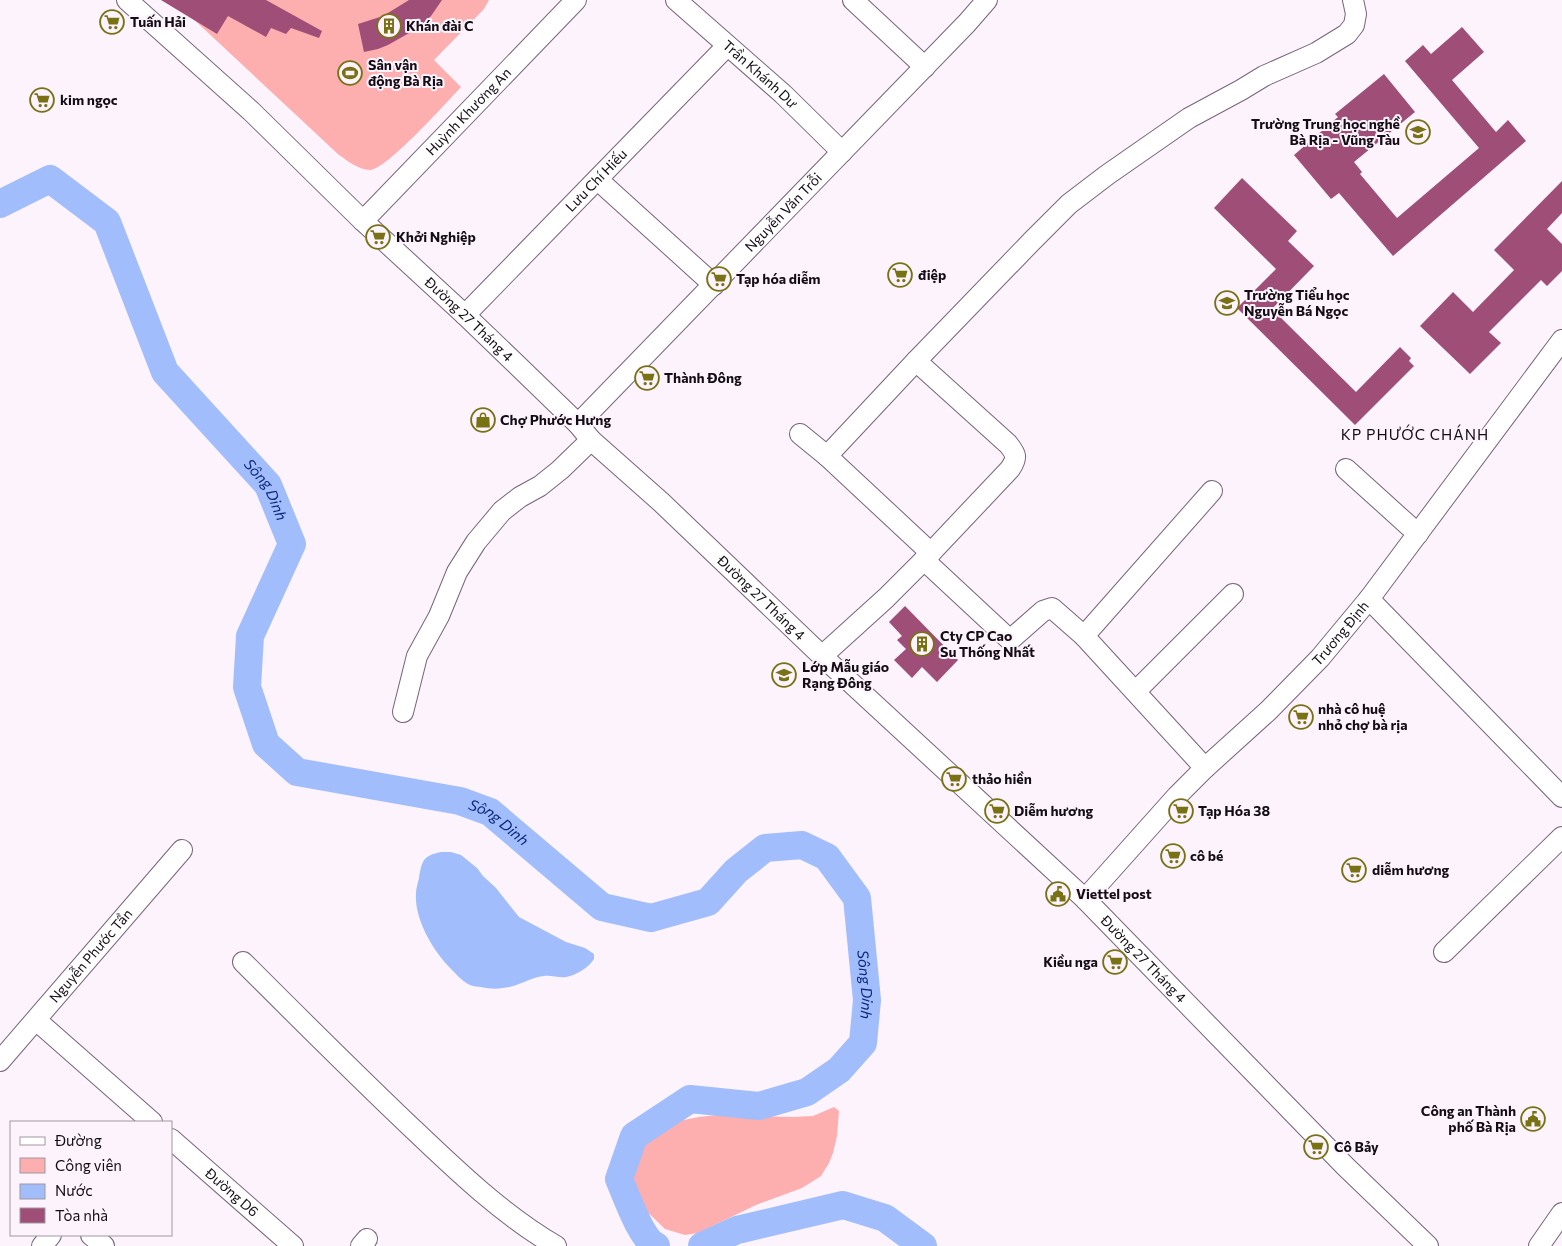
<svg xmlns="http://www.w3.org/2000/svg" width="1562" height="1246" font-family="Commissioner,sans-serif">
<rect width="100%" height="100%" fill="#fcf3fd"/>
<!-- green -->
<g fill="#fdafaf">
<path d="M173,0H489L484,9L434,60L461,87C447,102 386,170 370,170C359,170 348,161 339,155Z"/>
<polygon points="834,1107 839,1111 837,1136 833,1153 829,1163 821,1176 802,1188 756,1205 698,1233 685,1235 665,1229 632,1197 628,1189 627,1172 633,1151 649,1133 658,1127 673,1122 699,1117 717,1115 792,1117 813,1116"/>
</g>
<!-- water -->
<path fill="#a1bdfb" d="M441,852H451L461,855L477,868L483,876L496,888L519,917L566,942L585,948L594,954V959C589,967 577,975 566,977C559,978 551,975 544,976C534,977 527,981 519,984C506,989 494,990 481,987C478,987 473,986 470,985C463,982 457,975 452,970C434,952 414,920 416,893C416,888 418,883 419,878C422,860 423,856 441,852Z"/>
<g fill="none" stroke-linecap="round" stroke-linejoin="round">
<!-- river -->
<g stroke="#a1bdfb" stroke-width="28">
<path id="s1" d="M0,204L50,179L107,222L165,372L268,485L292,544L250,636L247,687L266,744L297,772L460,801L490,812L602,907L651,918L708,902L736,871L765,848L802,845L827,857L857,898L867,1000L863,1043L839,1070L807,1092L759,1106L690,1099L634,1136L619,1179C626,1195 641,1239 656,1246"/>
<polyline points="702,1246 737,1230 843,1205 885,1218 923,1246"/>
</g>
</g>
<!-- building -->
<g fill="#9f4f77">
<polygon points="161,0 266,0 322,31 319,38 291,28 286,34 271,28 266,37 228,16 217,34"/>
<polygon points="409,0 442,0 431,16 418,28 388,45 378,49 364,52 358,24 383,16"/>
<polygon points="1462,27 1484,52 1452,80 1496,132 1508,120 1526,141 1393,256 1339,193 1331,199 1294,155 1338,117 1335,114 1384,74 1415,112 1354,162 1362,172 1360,174 1397,218 1479,148 1405,61 1423,45 1431,54"/>
<polygon points="1242,178 1297,231 1288,241 1314,266 1272,309 1356,392 1400,347 1411,358 1409,361 1414,366 1355,425 1237,308 1276,269 1214,208"/>
<polygon points="1562,181 1562,213 1547,229 1562,244 1562,271 1547,286 1541,280 1489,332 1501,343 1470,374 1420,326 1453,292 1473,312 1514,270 1494,250"/>
<polygon points="905,606 958,660 937,682 922,667 912,678 894,660 906,649 897,640 902,636 889,622"/>
</g>
<g fill="none" stroke-linecap="round" stroke-linejoin="round">
<!-- minor casing -->
<g stroke="#78647a" stroke-width="22">
<g id="minor">
<path id="s2" d="M127,0L251,111L363,221L465,315L516,364L578,424L591,440L661,502L822,656L1085,899L1345,1166L1428,1246"/>
<path id="s3" d="M676,0L783,94L842,152"/>
<polyline points="853,0 925,67"/>
<polyline points="598,180 714,285"/>
<path id="s4" d="M363,221L576,0"/>
<path id="s5" d="M465,315L727,46"/>
<path id="s6" d="M578,424L967,23L987,0"/>
<polyline points="800,434 827,456 916,361 1032,241 1069,204 1107,175 1189,118 1241,90 1264,76 1316,53 1347,34 1354,25 1356,14 1353,0"/>
<polyline points="827,456 931,553"/>
<polyline points="1346,469 1418,534"/>
<polyline points="924,560 1010,640 1043,611 1052,608 1084,636 1205,768"/>
<polyline points="1369,599 1562,797"/>
<polyline points="1084,636 1212,491"/>
<path d="M822,656L886,598L924,560L1010,469C1018,457 1016,454 1008,444L916,361"/>
<polyline points="1136,691 1233,594"/>
<polyline points="403,712 417,656 439,616 457,572 476,542 502,511 520,497 540,486 560,470 591,440"/>
<path id="s7" d="M1085,899L1177,796L1205,768L1268,711L1320,658L1369,599L1562,340"/>
<polyline points="1444,952 1562,837"/>
<path d="M243,962C299,1018 355,1074 413,1129C457,1171 503,1215 556,1246"/>
<polyline points="36,1020 152,1122"/>
<path id="s8" d="M0,1061L182,850"/>
<path id="s9" d="M171,1139L293,1246"/>
<polyline points="91,1235 104,1246"/>
<polyline points="42,1246 51,1235"/>
<polyline points="361,1246 367,1239"/>
<polyline points="1539,1246 1562,1213"/>
</g>
</g>
<!-- minor -->
<use href="#minor" stroke="#fff" stroke-width="20"/>
</g>
<!-- icons -->
<defs>
<g id="supermarket-ring" transform="scale(1.25)"><circle r="9.5" fill="#fcf3fd" stroke="#797214" stroke-width="1.5"/><path d="M-6-5.5h2.5l.6 2H6L4.5 2H-2.5L-4.4-4H-6ZM-1.5 3.2a1.3 1.3 0 1 0 .1 0ZM3 3.2a1.3 1.3 0 1 0 .1 0Z" fill="#797214"/></g>
<g id="building-ring" transform="scale(1.25)"><circle r="9.5" fill="#fcf3fd" stroke="#797214" stroke-width="1.5"/><path d="M-4-6H4V6H1V3H-1V6H-4ZM-2.5-4.3h1.7v1.8h-1.7ZM.8-4.3h1.7v1.8H.8ZM-2.5-1h1.7V.8h-1.7ZM.8-1h1.7V.8H.8Z" fill="#797214"/></g>
<g id="stadium-ring" transform="scale(1.25)"><circle r="9.5" fill="#fcf3fd" stroke="#797214" stroke-width="1.5"/><path d="M0-5a6.5 5 0 1 0 0 10a6.5 5 0 1 0 0-10ZM-3.5-1.8h7v3.6h-7Z" fill="#797214"/></g>
<g id="school-ring" transform="scale(1.25)"><circle r="9.5" fill="#fcf3fd" stroke="#797214" stroke-width="1.5"/><path d="M0-5L7-2L0 1L-7-2ZM-4 1L0 2.5L4 1V4Q0 6-4 4Z" fill="#797214"/></g>
<g id="shop-ring" transform="scale(1.25)"><circle r="9.5" fill="#fcf3fd" stroke="#797214" stroke-width="1.5"/><path d="M-5-2.5h2.3a2.7 3.5 0 0 1 5.4 0H5L5.5 6h-11ZM-1.5-2.5h3a1.5 2.3 0 0 0-3 0Z" fill="#797214"/></g>
<g id="civic-ring" transform="scale(1.25)"><circle r="9.5" fill="#fcf3fd" stroke="#797214" stroke-width="1.5"/><path d="M-.6-6.5H3V-4.5H.6V-3L4-1V1h2V6H-6V1h2V-1L-.6-3ZM-1.2 2.5V6h2.4V2.5Z" fill="#797214"/></g>
</defs>
<g fill-rule="evenodd">
<use href="#supermarket-ring" x="112" y="22"/>
<use href="#building-ring" x="389" y="26"/>
<use href="#stadium-ring" x="350" y="73"/>
<use href="#supermarket-ring" x="42" y="100"/>
<use href="#school-ring" x="1418" y="132"/>
<use href="#supermarket-ring" x="378" y="237"/>
<use href="#supermarket-ring" x="900" y="275"/>
<use href="#supermarket-ring" x="719" y="279"/>
<use href="#school-ring" x="1227" y="303"/>
<use href="#supermarket-ring" x="647" y="378"/>
<use href="#shop-ring" x="483" y="420"/>
<use href="#building-ring" x="922" y="644"/>
<use href="#school-ring" x="784" y="675"/>
<use href="#supermarket-ring" x="1301" y="717"/>
<use href="#supermarket-ring" x="954" y="779"/>
<use href="#supermarket-ring" x="997" y="811"/>
<use href="#supermarket-ring" x="1181" y="811"/>
<use href="#supermarket-ring" x="1173" y="856"/>
<use href="#supermarket-ring" x="1354" y="870"/>
<use href="#civic-ring" x="1058" y="894"/>
<use href="#supermarket-ring" x="1115" y="962"/>
<use href="#civic-ring" x="1533" y="1119"/>
<use href="#supermarket-ring" x="1316" y="1147"/>
</g>
<g text-anchor="middle" stroke-width="4" stroke-linejoin="round" paint-order="stroke">
<!-- poi labels -->
<g font-size="14" font-weight="bold" fill="#140d15" stroke="#fcf3fd" text-anchor="start">
<text x="130" y="27">Tuấn Hải</text>
<text x="406" y="31">Khán đài C</text>
<text x="368" y="70">Sân vận<tspan x="368" dy="16">động Bà Rịa</tspan></text>
<text x="60" y="105">kim ngọc</text>
<text x="1400" y="129" text-anchor="end">Trường Trung học nghề<tspan x="1400" dy="16">Bà Rịa - Vũng Tàu</tspan></text>
<text x="396" y="242">Khởi Nghiệp</text>
<text x="918" y="280">điệp</text>
<text x="736" y="284">Tạp hóa diễm</text>
<text x="1244" y="300">Trường Tiểu học<tspan x="1244" dy="16">Nguyễn Bá Ngọc</tspan></text>
<text x="664" y="383">Thành Đông</text>
<text x="500" y="425">Chợ Phước Hưng</text>
<text x="940" y="641">Cty CP Cao<tspan x="940" dy="16">Su Thống Nhất</tspan></text>
<text x="802" y="672">Lớp Mẫu giáo<tspan x="802" dy="16">Rạng Đông</tspan></text>
<text x="1318" y="714">nhà cô huệ<tspan x="1318" dy="16">nhỏ chợ bà rịa</tspan></text>
<text x="972" y="784">thảo hiền</text>
<text x="1014" y="816">Diễm hương</text>
<text x="1198" y="816">Tạp Hóa 38</text>
<text x="1190" y="861">cô bé</text>
<text x="1372" y="875">diễm hương</text>
<text x="1076" y="899">Viettel post</text>
<text x="1098" y="967" text-anchor="end">Kiều nga</text>
<text x="1516" y="1116" text-anchor="end">Công an Thành<tspan x="1516" dy="16">phố Bà Rịa</tspan></text>
<text x="1334" y="1152">Cô Bảy</text>
</g>
<!-- street labels -->
<g font-size="14" fill="#140d15" stroke="#fcf3fd">
<text dy="5" stroke="none"><textPath href="#s3" startOffset="112">Trần Khánh Dư</textPath></text>
<text dy="5" stroke="none"><textPath href="#s4" startOffset="152">Huỳnh Khương An</textPath></text>
<text dy="5" stroke="none"><textPath href="#s5" startOffset="188">Lưu Chí Hiếu</textPath></text>
<text dy="5" stroke="none"><textPath href="#s6" startOffset="295">Nguyễn Văn Trỗi</textPath></text>
<text dy="5" stroke="none"><textPath href="#s2" startOffset="468">Đường 27 Tháng 4</textPath></text>
<text dy="5" stroke="none"><textPath href="#s2" startOffset="872">Đường 27 Tháng 4</textPath></text>
<text dy="5" stroke="none"><textPath href="#s7" startOffset="369">Trương Định</textPath></text>
<text dy="5" stroke="none"><textPath href="#s8" startOffset="139">Nguyễn Phước Tần</textPath></text>
<text dy="5" stroke="none"><textPath href="#s2" startOffset="1398">Đường 27 Tháng 4</textPath></text>
<text dy="5" stroke="none"><textPath href="#s9" startOffset="81">Đường D6</textPath></text>
</g>
<!-- neighbourhood labels -->
<g font-size="15" letter-spacing="1" fill="#140d15" stroke="#fcf3fd">
<text x="1415" y="440">KP PHƯỚC CHÁNH</text>
</g>
<!-- water labels -->
<g font-size="15" font-style="italic" fill="#0f297d" stroke="#fcf3fd">
<text dy="5" stroke="none"><textPath href="#s1" startOffset="444">Sông Dinh</textPath></text>
<text dy="5" stroke="none"><textPath href="#s1" startOffset="969">Sông Dinh</textPath></text>
<text dy="5" stroke="none"><textPath href="#s1" startOffset="1494">Sông Dinh</textPath></text>
</g>
</g>
<!-- legend -->
<rect x="10" y="1121" width="162" height="115" fill="#fcf3fd" stroke="#9f97a0"/>
<rect x="20" y="1137" width="25" height="8" fill="#ffffff" stroke="#9f97a0"/>
<text x="55" y="1146" font-size="15" fill="#140d15">Đường</text>
<rect x="20" y="1158" width="25" height="15" fill="#fdafaf" stroke="#9f97a0"/>
<text x="55" y="1171" font-size="15" fill="#140d15">Công viên</text>
<rect x="20" y="1184" width="25" height="15" fill="#a1bdfb" stroke="#9f97a0"/>
<text x="55" y="1196" font-size="15" fill="#140d15">Nước</text>
<rect x="20" y="1208" width="25" height="15" fill="#9f4f77" stroke="#9f97a0"/>
<text x="55" y="1221" font-size="15" fill="#140d15">Tòa nhà</text>
</svg>
